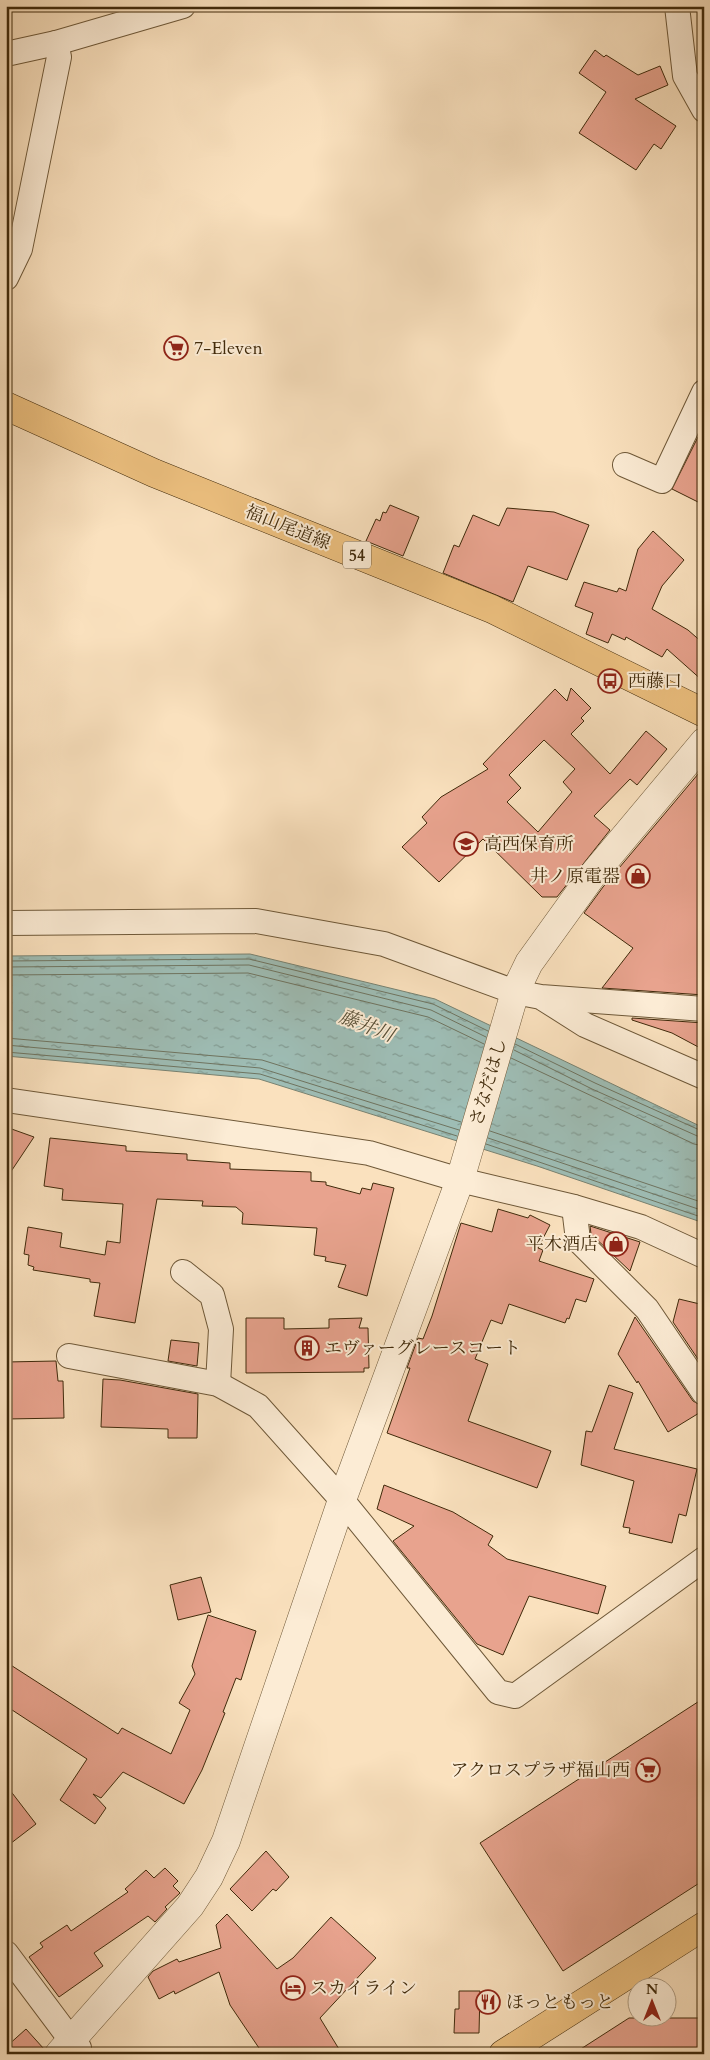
<svg xmlns="http://www.w3.org/2000/svg" width="710" height="2060" font-family="Cardo,'Noto Serif JP',serif">
<defs>
<pattern id="water-ripples" width="26" height="14" patternUnits="userSpaceOnUse" patternTransform="scale(1.25)"><rect width="26" height="14" fill="#9ebdb5"/><path d="M2 4q2-2 4 0t4 0M15 11q2-2 4 0t4 0" fill="none" stroke="#829a91"/></pattern>
</defs>
<rect width="100%" height="100%" fill="#fae1be"/>
<filter id="stains"><feTurbulence type="fractalNoise" baseFrequency=".004" numOctaves="4"/><feColorMatrix values="0 0 0 0 .2 0 0 0 0 .09 0 0 0 0 .02 0 0 0 .5 -.17"/></filter>
<radialGradient id="worn" r=".72"><stop offset=".6" stop-color="#630" stop-opacity="0"/><stop offset="1" stop-color="#630" stop-opacity=".3"/></radialGradient>
<!-- water -->
<polygon fill="url(#water-ripples)" stroke="#788271" points="250,954 435,999 704,1128 704,1223 537,1166 259,1079 6,1056 6,956"/>
<g fill="none" stroke-linecap="round" stroke-linejoin="round">
<!-- shore -->
<g stroke="#6f7460" stroke-width="1">
<polyline points="6,961 249,959 433,1004 488,1031"/>
<polyline points="6,967 249,965 431,1010 486,1037"/>
<polyline points="6,975 248,973 428,1017 484,1044"/>
<polyline points="6,1038 262,1060 461,1122"/>
<polyline points="515,1044 595,1083 704,1132"/>
<polyline points="6,1045 260,1068 459,1130"/>
<polyline points="514,1050 592,1089 704,1139"/>
<polyline points="6,1052 260,1074 457,1136"/>
<polyline points="511,1058 694,1144 704,1146"/>
<polyline points="490,1131 704,1203"/>
<polyline points="488,1138 704,1211"/>
<polyline points="486,1144 704,1218"/>
</g>
</g>
<!-- building -->
<g fill="#e8a38e" stroke="#402a0b" fill-rule="evenodd">
<polygon points="595,50 604,57 606,55 638,75 660,66 668,85 635,99 676,126 661,149 654,144 636,170 579,133 606,92 579,73"/>
<polygon points="704,425 704,505 672,489"/>
<polygon points="390,505 419,517 403,556 366,541 376,519 380,521 383,512 386,513"/>
<polygon points="507,508 554,512 589,525 567,580 528,566 513,602 443,573 454,545 459,547 473,515 499,526"/>
<polygon points="653,531 684,560 662,586 652,609 688,630 704,644 704,682 667,649 662,657 626,637 625,640 612,634 608,643 586,634 593,613 575,606 584,582 617,592 619,588 626,591 638,549"/>
<path d="M571,688L591,708L581,718L584,721L571,734L610,774L646,731L667,749L637,785L630,779L594,816L610,830L557,897H542L483,839L439,882L402,847L427,823L422,817L441,797L488,769L483,764L555,689L567,701ZM544,740L575,769L563,782L572,792L538,832L507,802L521,788L509,775Z"/>
<polygon points="704,767 704,995 602,988 633,948 584,913 603,887"/>
<polygon points="632,1018 704,1023 704,1050 672,1033 632,1020"/>
<polygon points="6,1127 34,1137 6,1179"/>
<polygon points="50,1138 126,1146 126,1151 187,1154 187,1160 230,1163 230,1169 311,1172 311,1181 326,1182 326,1185 360,1194 362,1188 371,1190 373,1183 394,1188 367,1296 338,1287 346,1265 325,1261 326,1257 314,1255 317,1228 242,1224 243,1213 236,1207 202,1206 203,1201 157,1199 135,1323 94,1316 100,1283 90,1282 90,1279 33,1270 34,1267 28,1265 29,1255 24,1254 28,1227 62,1233 60,1247 105,1255 107,1241 120,1243 123,1204 62,1200 63,1189 44,1186"/>
<polygon points="498,1209 528,1218 530,1215 550,1225 538,1248 543,1250 539,1261 594,1279 586,1302 576,1299 569,1319 567,1318 565,1323 509,1304 502,1324 491,1320 475,1359 488,1364 468,1421 551,1451 537,1488 387,1433 410,1368 407,1368 418,1338 423,1339 432,1316 461,1223 492,1232"/>
<polygon points="590,1226 640,1242 630,1271 591,1234"/>
<polygon points="679,1299 704,1305 704,1368 673,1322"/>
<polygon points="635,1317 693,1401 704,1407 704,1410 668,1432 638,1381 637,1383 618,1354"/>
<polygon points="246,1318 284,1318 284,1329 329,1328 329,1319 362,1318 359,1328 368,1328 369,1368 364,1368 364,1372 246,1373"/>
<polygon points="171,1340 199,1343 197,1366 168,1361"/>
<polygon points="56,1361 58,1381 63,1381 64,1418 6,1419 6,1362"/>
<polygon points="103,1379 120,1380 198,1394 197,1438 168,1438 168,1429 101,1427"/>
<polygon points="609,1385 633,1393 614,1449 697,1469 686,1516 679,1514 672,1543 629,1533 630,1528 623,1527 634,1481 581,1465 586,1431 592,1432"/>
<polygon points="384,1485 453,1512 493,1536 488,1545 507,1559 606,1586 598,1614 529,1596 503,1655 477,1644 393,1541 414,1526 377,1509"/>
<polygon points="201,1577 211,1612 178,1620 170,1585"/>
<polygon points="208,1615 256,1631 241,1680 236,1678 223,1712 225,1713 202,1770 184,1804 123,1772 101,1798 93,1794 106,1808 95,1824 60,1800 87,1759 6,1706 6,1662 118,1734 122,1728 171,1754 190,1710 179,1703 195,1674 192,1666"/>
<polygon points="704,1698 704,1880 563,1971 480,1843"/>
<polygon points="6,1785 36,1824 6,1847"/>
<polygon points="266,1851 289,1877 276,1891 273,1889 252,1911 230,1889"/>
<polygon points="165,1868 178,1881 173,1886 180,1893 165,1907 167,1909 155,1922 148,1916 94,1953 103,1966 59,1997 29,1957 43,1947 40,1943 67,1925 71,1931 128,1892 125,1889 146,1870 154,1878"/>
<polygon points="227,1914 277,1969 293,1958 331,1917 376,1958 320,2018 342,2054 263,2054 230,2005 219,1972 175,1994 174,1991 159,1999 148,1977 153,1971 177,1959 179,1962 221,1948 216,1925"/>
<polygon points="459,1991 480,1991 479,2033 454,2033 455,2009 459,2009"/>
<polygon points="629,2018 704,2018 704,2054 573,2054"/>
<polygon points="26,2029 44,2049 44,2054 6,2054 6,2047"/>
</g>
<g fill="none" stroke-linecap="round" stroke-linejoin="round">
<!-- minor casing -->
<g stroke="#6e5838" stroke-width="26">
<g id="minor">
<polyline points="677,6 685,76 704,110"/>
<polyline points="6,54 56,43 183,6"/>
<polyline points="6,278 20,249 59,57 56,43"/>
<polyline points="625,465 662,481 704,392"/>
<polyline points="6,923 256,921 384,944 515,992 541,997 704,1009"/>
<polyline points="544,999 585,1025 704,1077"/>
<polyline points="6,1100 369,1153 460,1180 574,1207 641,1227 704,1256"/>
<polyline points="574,1207 578,1240 647,1309 704,1393"/>
<polyline points="183,1272 212,1295 221,1329 218,1384"/>
<polyline points="69,1356 218,1384 258,1406 342,1500 498,1692 515,1696 704,1559"/>
<polyline points="6,1953 71,2040 79,2048 79,2054"/>
</g>
</g>
<!-- tertiary casing -->
<g stroke="#6e5838" stroke-width="29">
<polyline id="tertiary" points="59,2054 190,1906 209,1877 226,1841 342,1500 460,1180 515,992 529,963 591,877 704,742"/>
</g>
<!-- primary casing -->
<g stroke="#402a0b" stroke-width="29">
<polyline id="primary" points="6,406 154,473 492,609 704,713"/>
</g>
<!-- trunk casing -->
<g stroke="#402a0b" stroke-width="29">
<polyline id="trunk" points="503,2054 704,1926"/>
</g>
<!-- minor -->
<use href="#minor" stroke="#fcecd5" stroke-width="24"/>
<!-- tertiary -->
<use href="#tertiary" stroke="#fcecd5" stroke-width="28"/>
<!-- primary -->
<use href="#primary" stroke="#edc07f" stroke-width="28"/>
<!-- trunk -->
<use href="#trunk" stroke="#edc07f" stroke-width="28"/>
</g>
<!-- icons -->
<defs>
<g id="supermarket-ring" transform="scale(1.25)"><circle r="9.5" fill="#fcecd5" stroke="#8f2418" stroke-width="1.5"/><path d="M-6-5.5h2.5l.6 2H6L4.5 2H-2.5L-4.4-4H-6ZM-1.5 3.2a1.3 1.3 0 1 0 .1 0ZM3 3.2a1.3 1.3 0 1 0 .1 0Z" fill="#8f2418"/></g>
<g id="bus-ring" transform="scale(1.25)"><circle r="9.5" fill="#fcecd5" stroke="#8f2418" stroke-width="1.5"/><path d="M-5-6H5V4H4V6H2V4H-2V6H-4V4H-5ZM-3.5-4V0h7V-4ZM-3.5 1.2v1.5H-2V1.2ZM2 1.2v1.5H3.5V1.2Z" fill="#8f2418"/></g>
<g id="school-ring" transform="scale(1.25)"><circle r="9.5" fill="#fcecd5" stroke="#8f2418" stroke-width="1.5"/><path d="M0-5L7-2L0 1L-7-2ZM-4 1L0 2.5L4 1V4Q0 6-4 4Z" fill="#8f2418"/></g>
<g id="shop-ring" transform="scale(1.25)"><circle r="9.5" fill="#fcecd5" stroke="#8f2418" stroke-width="1.5"/><path d="M-5-2.5h2.3a2.7 3.5 0 0 1 5.4 0H5L5.5 6h-11ZM-1.5-2.5h3a1.5 2.3 0 0 0-3 0Z" fill="#8f2418"/></g>
<g id="building-ring" transform="scale(1.25)"><circle r="9.5" fill="#fcecd5" stroke="#8f2418" stroke-width="1.5"/><path d="M-4-6H4V6H1V3H-1V6H-4ZM-2.5-4.3h1.7v1.8h-1.7ZM.8-4.3h1.7v1.8H.8ZM-2.5-1h1.7V.8h-1.7ZM.8-1h1.7V.8H.8Z" fill="#8f2418"/></g>
<g id="hotel-ring" transform="scale(1.25)"><circle r="9.5" fill="#fcecd5" stroke="#8f2418" stroke-width="1.5"/><path d="M-6-4.5h1.5V1H6V5H4.5V3h-9V5H-6ZM-4 0a1.8 1.8 0 1 1 3.6 0ZM.5 0V-2.5h3Q6-2.5 6 0Z" fill="#8f2418"/></g>
<g id="restaurant-ring" transform="scale(1.25)"><circle r="9.5" fill="#fcecd5" stroke="#8f2418" stroke-width="1.5"/><path d="M-5-6h1v4h1v-4h1v4h1v-4h1v5L-1.5 .5V6h-2V.5L-5-1ZM5-6V6H3V1.5H1.5Q1.5-4 5-6Z" fill="#8f2418"/></g>
</defs>
<g fill-rule="evenodd">
<use href="#supermarket-ring" x="176" y="348"/>
<use href="#bus-ring" x="610" y="681"/>
<use href="#school-ring" x="466" y="844"/>
<use href="#shop-ring" x="638" y="876"/>
<use href="#shop-ring" x="616" y="1244"/>
<use href="#building-ring" x="307" y="1348"/>
<use href="#supermarket-ring" x="648" y="1770"/>
<use href="#hotel-ring" x="293" y="1988"/>
<use href="#restaurant-ring" x="488" y="2002"/>
</g>
<g text-anchor="middle" stroke-width="4" stroke-linejoin="round" paint-order="stroke">
<!-- shield labels -->
<rect fill="#fcecd5" stroke="#786448" stroke-width="1" x="343" y="541.5" width="28" height="27" rx="4"/>
<g font-size="16" font-weight="bold" fill="#402a0b">
<text x="357" y="561">54</text>
</g>
<!-- poi labels -->
<g font-size="18" fill="#402a0b" stroke="#fcecd5" text-anchor="start">
<text x="194" y="354">7-Eleven</text>
<text x="628" y="687">西藤口</text>
<text x="484" y="850">高西保育所</text>
<text x="620" y="882" text-anchor="end">井ノ原電器</text>
<text x="598" y="1250" text-anchor="end">平木酒店</text>
<text x="324" y="1354">エヴァーグレースコート</text>
<text x="630" y="1776" text-anchor="end">アクロスプラザ福山西</text>
<text x="310" y="1994">スカイライン</text>
<text x="506" y="2008">ほっともっと</text>
</g>
<!-- street labels -->
<g font-size="18" fill="#402a0b" stroke="#fcecd5">
<text transform="translate(288 527) rotate(22)" y="6">福山尾道線</text>
<text transform="translate(488 1082) rotate(-74)" y="6">さなだはし</text>
</g>
<!-- water labels -->
<g font-size="19" font-style="italic" fill="#584f36" stroke="#fcecd5">
<text transform="translate(367 1025) rotate(21)" y="7">藤井川</text>
</g>
</g>
<!-- margin -->
<rect width="710" height="2060" fill="none" stroke="#fae1be" stroke-width="25"/>
<rect x="8" y="8" width="695" height="2045" fill="none" stroke="#402a0b" stroke-width="2.5"/>
<rect x="12" y="12" width="685" height="2035" fill="none" stroke="#402a0b"/>
<!-- north arrow -->
<g transform="translate(652 2002)"><circle r="24" fill="#fcecd5" stroke="#b19e84"/>
<path d="M0-4L9 19L0 12L-9 19Z" fill="#8f2418"/>
<text y="-8" font-size="14" font-weight="bold" text-anchor="middle" fill="#402a0b">N</text>
</g>
<rect width="100%" height="100%" filter="url(#stains)"/>
<rect width="100%" height="100%" fill="url(#worn)"/>
</svg>
